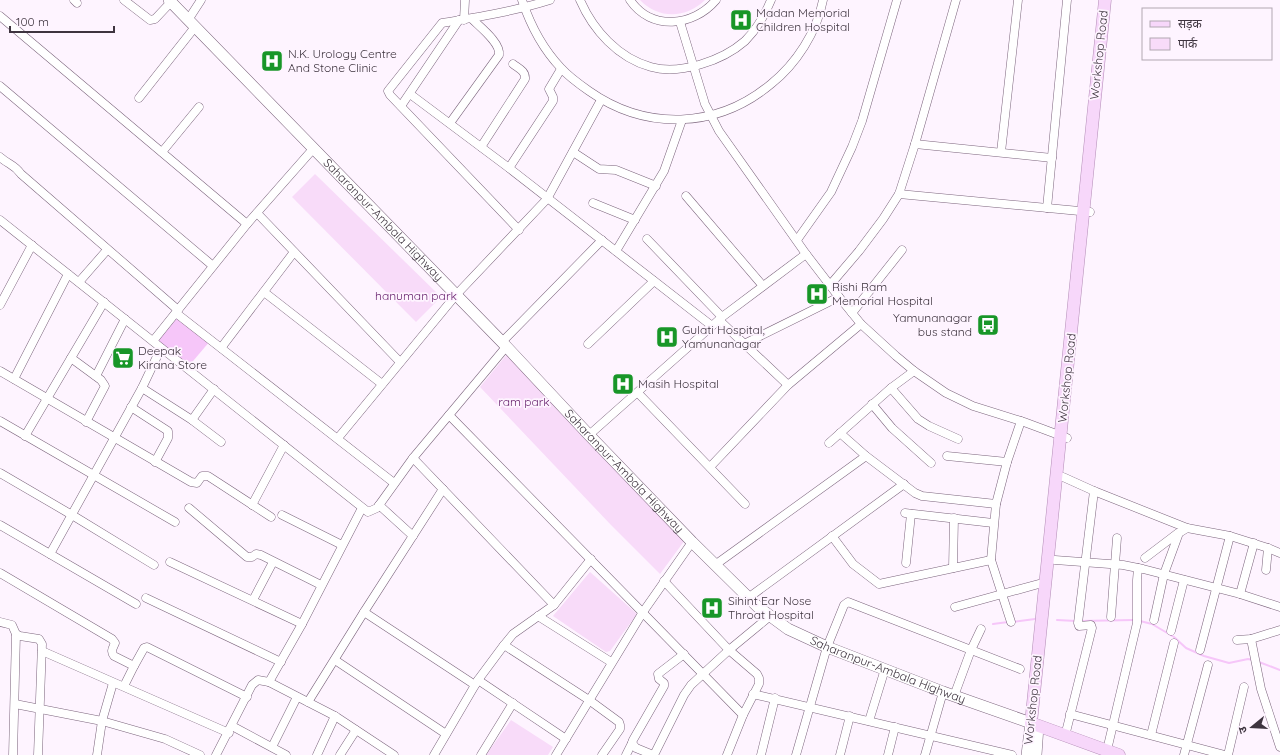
<svg xmlns="http://www.w3.org/2000/svg" width="1280" height="755" font-family="Quicksand,'Noto Sans Devanagari',sans-serif">
<rect width="100%" height="100%" fill="#fef4ff"/>
<!-- green -->
<g fill="#f8dbf9">
<path d="M640,0H705C687,18 659,20 640,0Z"/>
<polygon points="315,174 441,297 416,322 292,197"/>
<polygon points="508,353 685,540 660,574 611,525 480,387"/>
<polygon points="590,572 637,614 610,651 606,652 553,616"/>
<polygon points="511,720 553,747 548,755 486,755"/>
</g>
<!-- water -->
<polygon fill="#f6c6f9" points="178,317 210,341 188,367 157,342"/>
<g fill="none" stroke-linecap="round" stroke-linejoin="round">
<!-- stream -->
<g stroke="#f6c6f9" stroke-width="2">
<polyline points="1057,620 1076,621"/>
<polyline points="1080,621 1134,620"/>
<polyline points="1140,621 1152,624 1174,637 1186,648 1204,656 1229,663 1248,659 1253,660"/>
<polyline points="1012,622 1035,619"/>
<polyline points="993,624 1008,622"/>
<polyline points="1259,662 1280,670"/>
</g>
<!-- minor casing -->
<g stroke="#7c657d" stroke-width="9">
<g id="minor">
<polyline points="74,0 77,3"/>
<polyline points="124,0 150,20 155,19 171,2"/>
<path d="M522,0C530,24 543,49 561,68C569,77 579,84 589,91C646,131 717,129 771,84C796,64 817,32 823,0"/>
<path d="M580,0C593,30 618,58 651,67C680,75 722,61 745,41C756,30 765,15 771,0"/>
<path d="M630,0C651,31 693,27 716,0"/>
<polyline points="0,16 247,224"/>
<polyline points="188,20 201,0"/>
<polyline points="464,20 465,0"/>
<polyline points="680,22 705,104 719,131 806,254 839,297 861,324 896,356 914,371 946,393 973,406 1024,422 1067,438"/>
<polyline points="0,86 213,266"/>
<polyline points="410,94 509,168 712,326"/>
<polyline points="139,98 195,27"/>
<polyline points="401,106 459,20"/>
<path d="M450,123L499,55C501,43 480,27 472,19"/>
<polyline points="915,144 1052,158"/>
<path d="M481,147L525,79C526,71 518,68 513,64"/>
<polyline points="162,152 199,107"/>
<polyline points="573,152 599,169 616,170 656,186"/>
<polyline points="1001,152 1018,0"/>
<path d="M0,157C9,165 14,164 21,174L178,310"/>
<polyline points="509,168 553,101 553,97 549,89 561,69"/>
<polyline points="899,194 1090,212"/>
<polyline points="686,196 763,286"/>
<polyline points="593,203 635,220"/>
<polyline points="1047,208 1067,0"/>
<polyline points="257,213 400,362"/>
<polyline points="0,220 368,512 377,508 413,458 506,347"/>
<path d="M519,230L390,95L388,91L442,23C479,17 515,11 550,0"/>
<polyline points="647,239 722,317"/>
<polyline points="797,240 831,192 852,147 862,121 897,0"/>
<polyline points="616,251 664,171 682,120"/>
<polyline points="79,282 107,250"/>
<polyline points="830,285 859,251 883,219 899,194 915,144 956,0"/>
<polyline points="264,292 382,384"/>
<polyline points="0,305 32,245"/>
<polyline points="176,313 394,483"/>
<polyline points="852,313 902,250"/>
<polyline points="719,320 788,385"/>
<polyline points="153,341 247,224 313,149"/>
<polyline points="502,342 602,240"/>
<polyline points="588,344 654,281"/>
<polyline points="744,344 839,297"/>
<polyline points="221,348 294,252"/>
<polyline points="71,358 101,380 105,386 86,422"/>
<polyline points="0,371 191,482 197,483 202,476 208,476 271,517"/>
<polyline points="96,376 125,319"/>
<polyline points="14,379 68,274"/>
<polyline points="142,388 192,420 214,389"/>
<polyline points="891,388 918,419 929,426 958,439"/>
<polyline points="638,393 745,504"/>
<polyline points="872,404 892,428 931,463"/>
<polyline points="131,407 168,431 168,438 155,462"/>
<polyline points="449,415 743,715"/>
<polyline points="192,420 221,442"/>
<polyline points="0,421 175,522"/>
<polyline points="840,433 866,456"/>
<polyline points="589,435 722,317 806,254"/>
<polyline points="25,436 104,302"/>
<polyline points="338,438 456,295 547,199 601,100"/>
<polyline points="829,443 891,388 914,371"/>
<polyline points="947,456 1007,462"/>
<polyline points="413,458 554,605"/>
<polyline points="710,467 788,385 861,324"/>
<polyline points="0,473 72,515 154,565"/>
<polyline points="1063,477 1094,491 1187,528 1230,536 1268,548 1280,553"/>
<polyline points="252,505 284,445"/>
<polyline points="379,505 413,536"/>
<polyline points="189,508 247,557 252,557 256,554 261,555 321,585"/>
<polyline points="905,513 993,523"/>
<polyline points="282,515 342,545"/>
<polyline points="0,525 136,604"/>
<polyline points="832,536 853,564 879,584 991,560"/>
<polyline points="50,554 142,388 161,348"/>
<polyline points="1145,558 1178,533"/>
<polyline points="1055,560 1123,565 1143,569 1240,594 1280,607"/>
<polyline points="170,562 302,624"/>
<polyline points="906,563 911,514"/>
<polyline points="715,565 866,456 915,493 922,496 996,504"/>
<polyline points="953,568 954,518"/>
<polyline points="1266,570 1268,548"/>
<path d="M0,573L112,639L115,643C113,648 110,651 114,656L134,666"/>
<polyline points="664,581 729,650 757,674 759,678 759,684 743,715 727,755"/>
<polyline points="1240,594 1254,543"/>
<polyline points="146,598 281,662"/>
<polyline points="748,598 904,484"/>
<polyline points="253,600 273,562"/>
<polyline points="955,607 1046,582"/>
<polyline points="364,612 475,685"/>
<polyline points="538,616 611,662"/>
<polyline points="1111,617 1117,538"/>
<polyline points="1154,620 1164,574 1179,533 1187,528"/>
<polyline points="0,622 12,625 16,634 13,755"/>
<polyline points="1011,622 991,560 996,504 1007,462 1021,421"/>
<polyline points="1171,631 1184,580"/>
<polyline points="16,634 20,636 39,639 42,644 38,755"/>
<polyline points="1251,639 1261,689 1280,747"/>
<polyline points="1237,640 1251,639 1280,630"/>
<polyline points="504,645 589,700 619,722 620,725 620,729 602,755"/>
<polyline points="1200,650 1230,536"/>
<polyline points="42,651 229,733"/>
<polyline points="335,660 446,734"/>
<polyline points="478,680 566,739"/>
<polyline points="269,682 302,624 362,508"/>
<polyline points="124,686 134,666 144,648 147,647 247,697"/>
<polyline points="753,694 1012,755"/>
<polyline points="954,696 971,650 981,629"/>
<polyline points="308,702 364,612 443,489"/>
<polyline points="15,704 102,721 165,739 200,755"/>
<polyline points="1070,714 1225,755"/>
<polyline points="869,721 885,669"/>
<polyline points="232,726 286,755"/>
<polyline points="1151,735 1174,643"/>
<polyline points="1065,736 1092,628 1091,625 1079,626 1078,623 1094,491"/>
<polyline points="272,747 297,697"/>
<polyline points="1107,750 1137,623 1137,580 1138,568"/>
<polyline points="97,755 102,721 113,683"/>
<polyline points="216,755 252,685 258,680 269,682 335,716 394,755"/>
<polyline points="317,755 335,716"/>
<polyline points="340,755 356,730"/>
<polyline points="434,755 478,680 504,645 513,634 554,605 591,559"/>
<polyline points="481,755 513,703"/>
<polyline points="556,755 643,612 692,542"/>
<polyline points="626,755 632,743"/>
<polyline points="653,755 636,748 632,743 633,740 664,686 664,683 659,679 658,674 684,654"/>
<polyline points="654,755 684,695 691,685 729,650 769,617"/>
<polyline points="761,755 775,698"/>
<polyline points="796,755 827,647 844,605 848,602 1020,669"/>
<polyline points="840,755 850,716"/>
<polyline points="888,755 895,727"/>
<polyline points="925,755 943,692"/>
<polyline points="1184,755 1208,665"/>
<polyline points="1228,755 1244,687"/>
</g>
</g>
<!-- secondary casing -->
<g stroke="#7c657d" stroke-width="12">
<g id="secondary">
<path id="s1" d="M169,0L502,342L589,435L692,542L758,607L788,629L827,647L943,692L1031,723L1027,755"/>
<polyline points="1036,755 1038,726"/>
</g>
</g>
<!-- primary casing -->
<g stroke="#b38db6" stroke-width="13">
<polyline id="primary" points="1105,0 1031,723 1119,755"/>
</g>
<!-- minor -->
<use href="#minor" stroke="#fff" stroke-width="8"/>
<!-- secondary -->
<use href="#secondary" stroke="#fff" stroke-width="11"/>
<!-- primary -->
<use href="#primary" stroke="#f7d7fa" stroke-width="12"/>
</g>
<!-- icons -->
<defs>
<g id="hospital-square" transform="scale(1.15)"><rect x="-9" y="-9" width="18" height="18" rx="4" fill="#189628" stroke="#fef4ff"/><path d="M-5-5h3v3.5h4V-5h3V5h-3V1.5h-4V5h-3Z" fill="#fff"/></g>
<g id="bus-square" transform="scale(1.15)"><rect x="-9" y="-9" width="18" height="18" rx="4" fill="#189628" stroke="#fef4ff"/><path d="M-5-6H5V4H4V6H2V4H-2V6H-4V4H-5ZM-3.5-4V0h7V-4ZM-3.5 1.2v1.5H-2V1.2ZM2 1.2v1.5H3.5V1.2Z" fill="#fff"/></g>
<g id="supermarket-square" transform="scale(1.15)"><rect x="-9" y="-9" width="18" height="18" rx="4" fill="#189628" stroke="#fef4ff"/><path d="M-6-5.5h2.5l.6 2H6L4.5 2H-2.5L-4.4-4H-6ZM-1.5 3.2a1.3 1.3 0 1 0 .1 0ZM3 3.2a1.3 1.3 0 1 0 .1 0Z" fill="#fff"/></g>
</defs>
<g fill-rule="evenodd">
<use href="#hospital-square" x="741" y="20"/>
<use href="#hospital-square" x="272" y="61"/>
<use href="#hospital-square" x="817" y="294"/>
<use href="#bus-square" x="988" y="325"/>
<use href="#hospital-square" x="667" y="337"/>
<use href="#supermarket-square" x="123" y="358"/>
<use href="#hospital-square" x="623" y="384"/>
<use href="#hospital-square" x="712" y="608"/>
</g>
<g text-anchor="middle" stroke-width="3.5" stroke-linejoin="round" paint-order="stroke">
<!-- poi labels -->
<g font-size="12" fill="#3e343f" stroke="#fef4ff" text-anchor="start">
<text x="756" y="17">Madan Memorial<tspan x="756" dy="14">Children Hospital</tspan></text>
<text x="288" y="58">N.K. Urology Centre<tspan x="288" dy="14">And Stone Clinic</tspan></text>
<text x="832" y="291">Rishi Ram<tspan x="832" dy="14">Memorial Hospital</tspan></text>
<text x="972" y="322" text-anchor="end">Yamunanagar<tspan x="972" dy="14">bus stand</tspan></text>
<text x="682" y="334">Gulati Hospital,<tspan x="682" dy="14">Yamunanagar</tspan></text>
<text x="138" y="355">Deepak<tspan x="138" dy="14">Kirana Store</tspan></text>
<text x="638" y="388">Masih Hospital</text>
<text x="728" y="605">Sihint Ear Nose<tspan x="728" dy="14">Throat Hospital</tspan></text>
</g>
<!-- street labels -->
<g font-size="12" fill="#3e343f" stroke="#fef4ff">
<text transform="translate(1099 55) rotate(-84)" y="4">Workshop Road</text>
<text dy="4" stroke="none"><textPath href="#s1" startOffset="307">Saharanpur-Ambala Highway</textPath></text>
<text transform="translate(1067 378) rotate(-84)" y="4">Workshop Road</text>
<text dy="4" stroke="none"><textPath href="#s1" startOffset="655">Saharanpur-Ambala Highway</textPath></text>
<text dy="4" stroke="none"><textPath href="#s1" startOffset="991">Saharanpur-Ambala Highway</textPath></text>
<text transform="translate(1033 700) rotate(-84)" y="4">Workshop Road</text>
</g>
<!-- park labels -->
<g font-size="12" fill="#6a2570" stroke="#fef4ff">
<text x="416" y="300">hanuman park</text>
<text x="524" y="406">ram park</text>
</g>
</g>
<!-- legend -->
<rect x="1142" y="8" width="130" height="52" fill="#fef4ff" stroke="#b1a7b2"/>
<rect x="1150" y="21" width="20" height="6" fill="#f7d7fa" stroke="#b1a7b2"/>
<text x="1178" y="28" font-size="12" fill="#3e343f">सड़क</text>
<rect x="1150" y="38" width="20" height="12" fill="#f8dbf9" stroke="#b1a7b2"/>
<text x="1178" y="48" font-size="12" fill="#3e343f">पार्क</text>
<!-- north arrow -->
<g transform="translate(1252 727) rotate(252)" stroke="#fef4ff" stroke-width="3" paint-order="stroke">
<path d="M0-3L7 15L0 10L-7 15Z" fill="#3e343f"/>
<text y="-6" font-size="11" font-weight="bold" text-anchor="middle" fill="#3e343f">उ</text>
</g>
<!-- scale -->
<path d="M10 26v6h104v-6" fill="none" stroke="#3e343f" stroke-width="2"/>
<text x="16" y="26" font-size="12" fill="#3e343f" stroke="#fef4ff" stroke-width="3" paint-order="stroke">100 m</text>
</svg>
